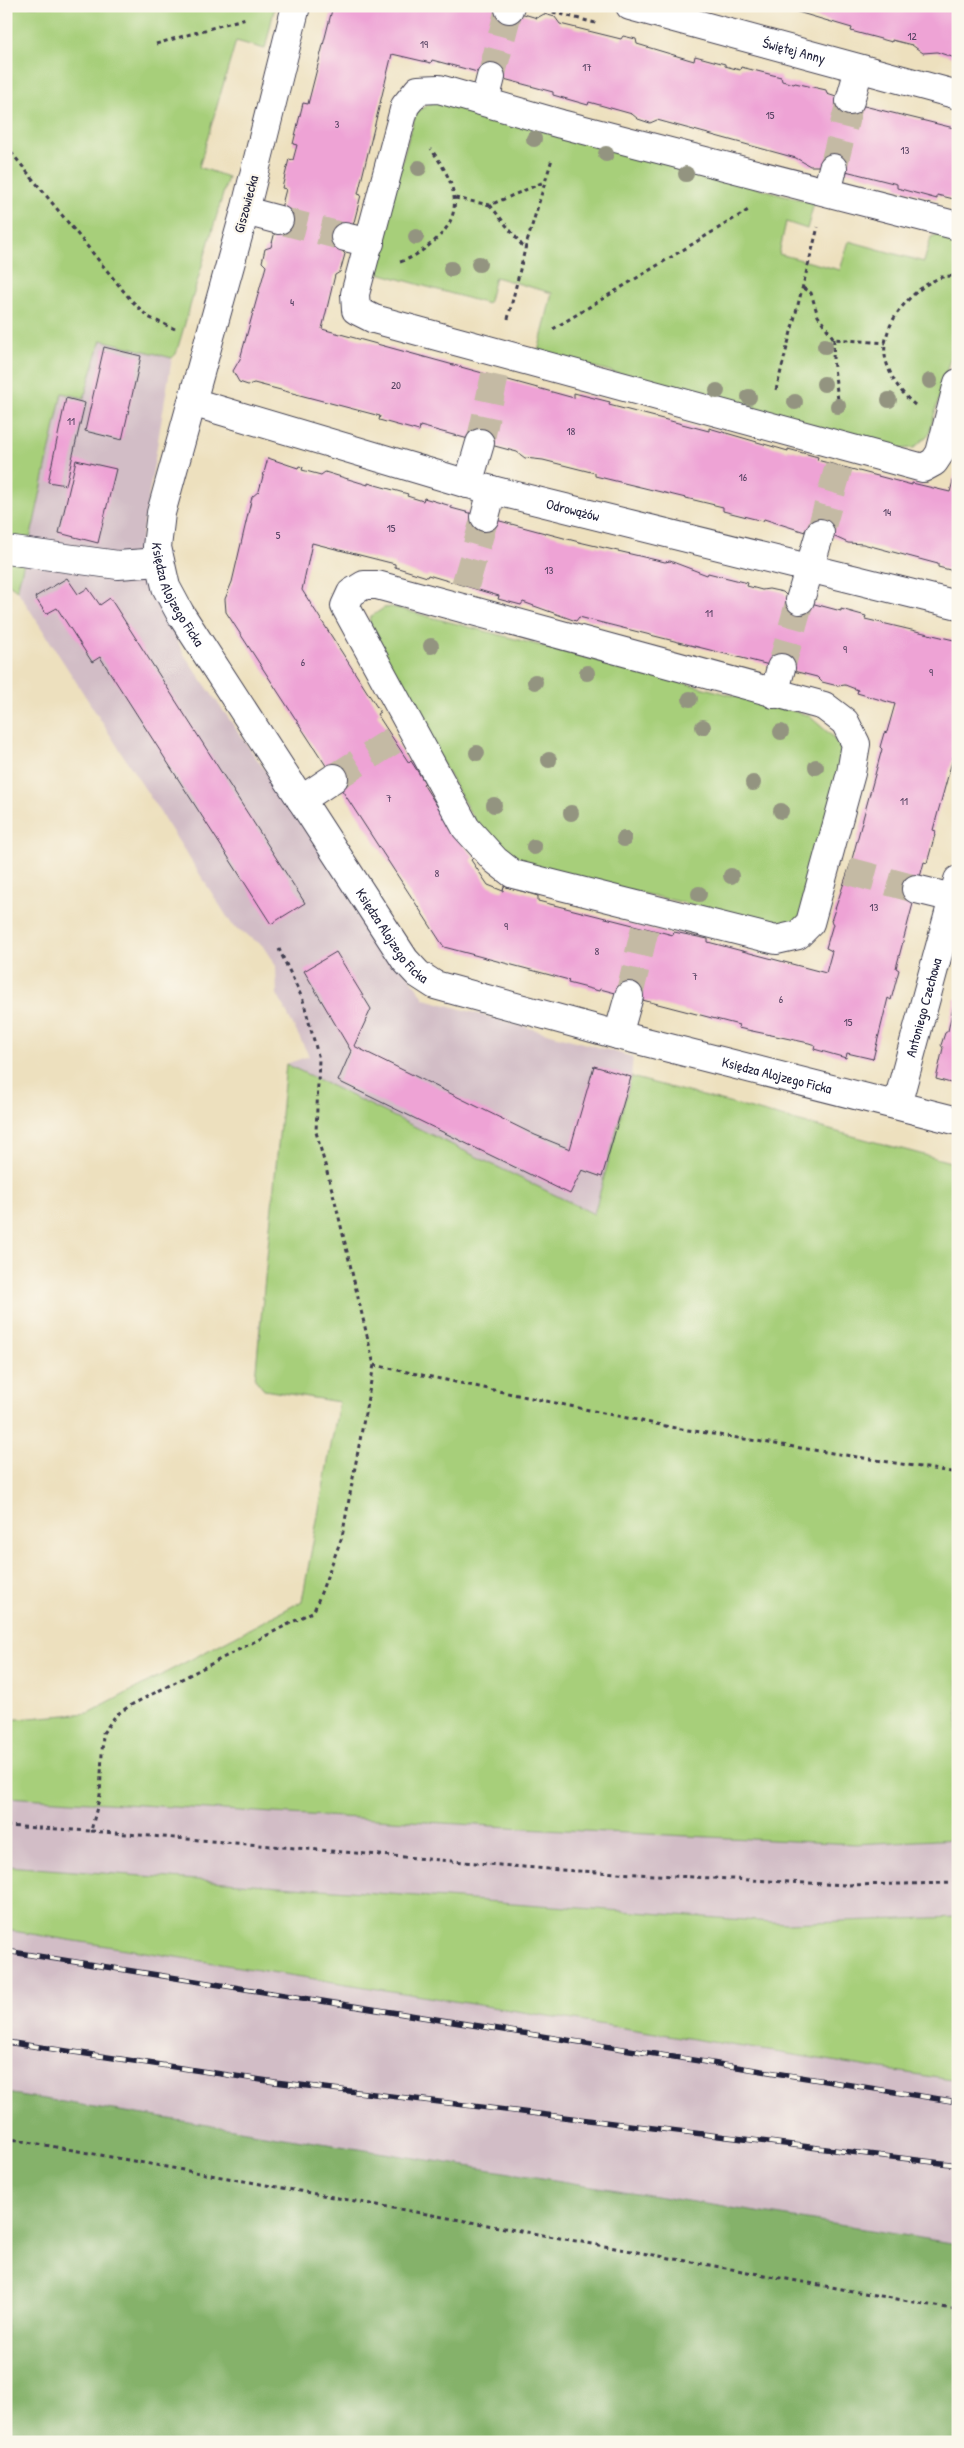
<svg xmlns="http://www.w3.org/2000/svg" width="964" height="2448" font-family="'Patrick Hand',sans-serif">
<rect width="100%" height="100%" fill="#fbf7ec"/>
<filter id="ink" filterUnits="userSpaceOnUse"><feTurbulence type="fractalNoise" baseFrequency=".02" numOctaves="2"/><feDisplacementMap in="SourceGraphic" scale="10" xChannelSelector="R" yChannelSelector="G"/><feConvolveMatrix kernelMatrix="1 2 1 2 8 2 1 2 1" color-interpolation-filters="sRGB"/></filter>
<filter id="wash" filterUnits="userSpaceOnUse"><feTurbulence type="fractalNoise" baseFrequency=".0096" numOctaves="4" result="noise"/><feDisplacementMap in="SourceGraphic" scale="20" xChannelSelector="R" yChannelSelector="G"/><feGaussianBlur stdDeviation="1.12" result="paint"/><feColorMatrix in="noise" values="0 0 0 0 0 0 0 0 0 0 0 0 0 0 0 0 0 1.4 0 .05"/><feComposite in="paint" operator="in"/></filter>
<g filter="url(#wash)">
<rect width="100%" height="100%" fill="#ede0be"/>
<!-- industrial -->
<g fill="#d2bdc6">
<polygon points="101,340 172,358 139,553 183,653 425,999 633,1057 631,1077 594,1214 286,1064 309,1056 277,994 276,966 262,945 233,926 17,590 34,523 62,393 84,398"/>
<polygon points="260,1320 958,1360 958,2302 6,2122 6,1720 89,1713 302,1601 339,1402 264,1390 255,1379"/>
</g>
<!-- green -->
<g fill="#a7cf7a" stroke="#64785a">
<polygon points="6,6 275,6 265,49 236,41 199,167 228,177 176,354 172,358 101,340 84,398 62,393 34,523 17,590 6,582"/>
<polygon points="436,100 814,203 807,229 786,222 779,254 840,270 849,241 924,262 931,237 939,234 958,241 958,330 929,434 914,448 900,449 538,352 552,293 495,277 488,304 371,271 416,112"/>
<polygon points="392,607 808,715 831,735 841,748 840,766 805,912 792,923 778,924 516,865 482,834 368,630 370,617 384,608"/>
<polygon points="286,1064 594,1214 631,1077 958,1164 958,1839 855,1844 543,1829 6,1797 6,1720 89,1713 302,1601 339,1402 264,1390 255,1379"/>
<polygon points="6,1866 786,1923 958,1917 958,2081 6,1930"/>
</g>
<!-- forest -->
<polygon fill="#85b26a" stroke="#546a52" points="6,2093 958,2244 958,2442 6,2442"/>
<g id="blocks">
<!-- building -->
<g fill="#eea3d5" fill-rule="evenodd">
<polygon points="333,6 497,6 537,18 544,14 555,17 560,24 621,39 623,36 636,39 637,44 694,61 695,56 725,64 725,66 740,70 741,67 781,77 782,81 794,84 795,83 826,90 827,94 864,106 958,129 958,200 937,195 937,199 897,188 897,184 826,166 810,166 796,158 657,120 650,123 638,119 632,114 589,102 588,105 553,95 553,92 432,60 431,63 392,54 358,194 361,195 353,226 341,249 345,254 340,272 335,275 322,329 574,398 574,393 610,402 609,405 709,431 709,428 788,451 788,449 818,457 817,460 912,485 912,483 950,492 958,463 958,572 938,567 938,564 863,544 848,543 835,537 812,531 805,530 805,532 764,519 763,521 723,511 723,507 595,476 595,473 543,460 525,458 517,452 420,426 419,431 379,420 380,416 254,383 248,385 239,382 233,371 240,359 266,266 262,262 265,249 271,247 286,189 282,188 289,159 293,160 297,145 293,144 303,103 308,104"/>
<polygon points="766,6 958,6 958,59 937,52 923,53 912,45 892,40 892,42 851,31 852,28 784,8 783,11"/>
<polygon points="104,347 141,356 122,440 85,431"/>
<polygon points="66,398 85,403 66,485 48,482"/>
<path d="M268,458L298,468L299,466L303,467L302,470L321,475L325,472L368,485V483L408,494L407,496L423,501L424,498L451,506V508L579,542L665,562L670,561L707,575L708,573L748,583L747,586L762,590L769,589L783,592L788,597L841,611V609L866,616L865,619L958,641V740L933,830L936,831L927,863L924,862L920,877L896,968L899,970L891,1000L888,998L873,1059L847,1053L846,1058L814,1049L815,1045L809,1043L738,1028L739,1025L600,989L599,991L568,983L569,980L444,947L226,612L225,599L232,582L252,497L259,491ZM312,543L395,564V567L427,577L428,575L499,596L498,599L521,605L523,602L576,621L579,617L817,677L822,682L838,686L845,685L858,690L857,693L895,704L887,732L884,733L880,747L882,749L852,859L831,921L833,924L826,948L832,951L826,973L708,942V939L674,932L673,935L538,901V896L504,886L503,891L488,885L471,860L474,857L459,840L423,784L425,783L411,761L409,763L377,714L380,712L302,590Z"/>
<polygon points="76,460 116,469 98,543 59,533"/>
<polygon points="67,578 78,594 88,588 100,605 110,598 305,903 271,924 100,657 92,662 57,608 46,614 35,597"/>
<polygon points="336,952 371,1009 354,1046 535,1135 570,1149 594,1066 631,1077 602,1177 582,1170 570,1194 338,1081 351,1051 304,971"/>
<polygon points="955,999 958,999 958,1085 936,1079 943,1048 941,1045 945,1033 948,1031"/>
</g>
</g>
</g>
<g filter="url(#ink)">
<use href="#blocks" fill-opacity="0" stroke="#403e4f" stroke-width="1"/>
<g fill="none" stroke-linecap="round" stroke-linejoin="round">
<!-- minor-tunnel -->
<g stroke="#c4baa4" stroke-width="28" stroke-dasharray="28 14" stroke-linecap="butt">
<polyline points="491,77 509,9"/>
<polyline points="833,168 850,101"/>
<polyline points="279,220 345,237"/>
<polyline points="480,443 495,375"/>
<polyline points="820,533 839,466"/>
<polyline points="465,586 485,517"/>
<polyline points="781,668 800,600"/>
<polyline points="334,778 394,740"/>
<polyline points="848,871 916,889"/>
<polyline points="629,996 645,928"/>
</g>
<!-- minor casing -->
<g stroke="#403e4f" stroke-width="30">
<g id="minor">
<path id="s1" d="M296,6L245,211L161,513L157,547L166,587L180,613L405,960L418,974L435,985L618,1035L958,1121"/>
<path id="s2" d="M630,6L958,95"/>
<polyline points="509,9 510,6"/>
<polyline points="485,101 491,77"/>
<polyline points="850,101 859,69"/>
<polyline points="827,192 833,168"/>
<polyline points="245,211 279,220"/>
<polyline points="958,226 561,124 439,89 418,90 405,106 355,294 356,310 374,319 923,468 934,462 940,453 958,383"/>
<polyline points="345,237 370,243"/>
<path id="s3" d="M192,402L468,484L958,605"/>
<polyline points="468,484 480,443"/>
<polyline points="485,517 492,490"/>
<polyline points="6,550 118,565 160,562"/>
<polygon points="364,585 377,585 824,706 845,722 856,744 851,773 810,923 798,935 776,940 513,874 495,860 466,828 345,606 351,593"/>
<polyline points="800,600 820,533"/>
<polyline points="774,694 781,668"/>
<polyline points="301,800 334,778"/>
<polyline points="916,889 953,898"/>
<polyline points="618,1035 629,996"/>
<path id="s4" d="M897,1105L958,880"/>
</g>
</g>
<!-- path -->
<g stroke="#403e4f" stroke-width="3" stroke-dasharray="4 4" stroke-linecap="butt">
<polyline points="545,10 599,24"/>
<polyline points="156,44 246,18"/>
<polyline points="6,146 130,299 148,317 175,329"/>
<polyline points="455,198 490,205 544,182"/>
<polyline points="490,205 525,249"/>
<path d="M400,262C413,258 422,251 432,243C469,213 454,181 431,149"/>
<polyline points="803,288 811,293 818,316 834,339 886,343"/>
<polyline points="508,319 525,249 552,159"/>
<polyline points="553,329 750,209"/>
<polyline points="834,339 833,359 839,408"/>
<polyline points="776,390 818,227"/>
<path d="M915,405C902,394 892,380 887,364C875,329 912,287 942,277C947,276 953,276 958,276"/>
<polyline points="374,1365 675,1428 958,1473"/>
<polyline points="6,1826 91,1831 100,1795 103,1733 116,1715 131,1705 314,1611 342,1537 374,1365 335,1201 316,1132 319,1059 303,1000 279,949"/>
<polyline points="91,1831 560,1870 845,1885 958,1883"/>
<polyline points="6,2138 958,2310"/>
</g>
<!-- minor -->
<use href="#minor" stroke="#fff" stroke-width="28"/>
<!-- rail casing -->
<g stroke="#22223b" stroke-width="5.5">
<g id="rail">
<polyline points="6,1951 958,2102"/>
<polyline points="6,2042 275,2082 958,2165"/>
</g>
</g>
<!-- rail -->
<use href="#rail" stroke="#fbf7ec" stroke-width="4" stroke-dasharray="11" stroke-linecap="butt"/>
</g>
<!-- trees -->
<g fill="#939480">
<circle cx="534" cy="139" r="8"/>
<circle cx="606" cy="154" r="8"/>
<circle cx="419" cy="168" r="8"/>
<circle cx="686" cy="174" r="8"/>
<circle cx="416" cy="237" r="8"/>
<circle cx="479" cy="264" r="8"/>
<circle cx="451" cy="269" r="8"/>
<circle cx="825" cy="346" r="8"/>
<circle cx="930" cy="381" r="8"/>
<circle cx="824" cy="384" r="8"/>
<circle cx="717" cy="391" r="8"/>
<circle cx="749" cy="397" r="8"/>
<circle cx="889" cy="400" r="8"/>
<circle cx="795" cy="402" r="8"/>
<circle cx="838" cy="406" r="8"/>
<circle cx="431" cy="646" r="8"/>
<circle cx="587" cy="673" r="8"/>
<circle cx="535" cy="682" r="8"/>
<circle cx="690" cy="699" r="8"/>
<circle cx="703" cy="727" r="8"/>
<circle cx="781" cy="732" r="8"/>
<circle cx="477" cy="753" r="8"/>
<circle cx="549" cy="760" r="8"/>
<circle cx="816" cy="767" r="8"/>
<circle cx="753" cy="783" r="8"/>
<circle cx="494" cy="805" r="8"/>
<circle cx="781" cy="811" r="8"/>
<circle cx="571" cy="813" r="8"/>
<circle cx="624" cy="839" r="8"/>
<circle cx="534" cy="847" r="8"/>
<circle cx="731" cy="876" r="8"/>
<circle cx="699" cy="894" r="8"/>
</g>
</g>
<g text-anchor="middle" stroke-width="4.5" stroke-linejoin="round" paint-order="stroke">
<!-- number labels -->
<g font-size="11" fill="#554262">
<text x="912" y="40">12</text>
<text x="424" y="48">19</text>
<text x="587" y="71">17</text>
<text x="770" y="119">15</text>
<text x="337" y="128">3</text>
<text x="905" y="154">13</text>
<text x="292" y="306">4</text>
<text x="396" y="389">20</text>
<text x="71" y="425">11</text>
<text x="571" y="435">18</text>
<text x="743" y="481">16</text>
<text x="887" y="516">14</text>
<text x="391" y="532">15</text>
<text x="278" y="539">5</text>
<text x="549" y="574">13</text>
<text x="709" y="617">11</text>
<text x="845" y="653">9</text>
<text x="303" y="666">6</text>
<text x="931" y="676">9</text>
<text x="389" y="802">7</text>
<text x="904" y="805">11</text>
<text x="437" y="877">8</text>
<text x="874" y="911">13</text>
<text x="506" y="930">9</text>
<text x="597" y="955">8</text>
<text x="695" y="980">7</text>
<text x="781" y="1003">6</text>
<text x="848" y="1026">15</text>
</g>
<!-- street labels -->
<g font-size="14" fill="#22223b" stroke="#fbf7ec">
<text dy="5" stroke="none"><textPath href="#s2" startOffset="170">Świętej Anny</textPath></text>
<text transform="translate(246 204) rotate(-75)" y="5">Giszowiecka</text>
<text dy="5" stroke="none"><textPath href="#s3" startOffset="396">Odrowążów</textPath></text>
<text dy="5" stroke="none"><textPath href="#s1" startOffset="611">Księdza Alojzego Ficka</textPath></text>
<text dy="5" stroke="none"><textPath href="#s1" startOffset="1016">Księdza Alojzego Ficka</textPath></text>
<text dy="5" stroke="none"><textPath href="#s4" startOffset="101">Antoniego Czechowa</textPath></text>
<text dy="5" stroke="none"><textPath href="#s1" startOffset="1436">Księdza Alojzego Ficka</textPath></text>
</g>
</g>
<!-- margin -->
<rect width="964" height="2448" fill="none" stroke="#fbf7ec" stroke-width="25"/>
</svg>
